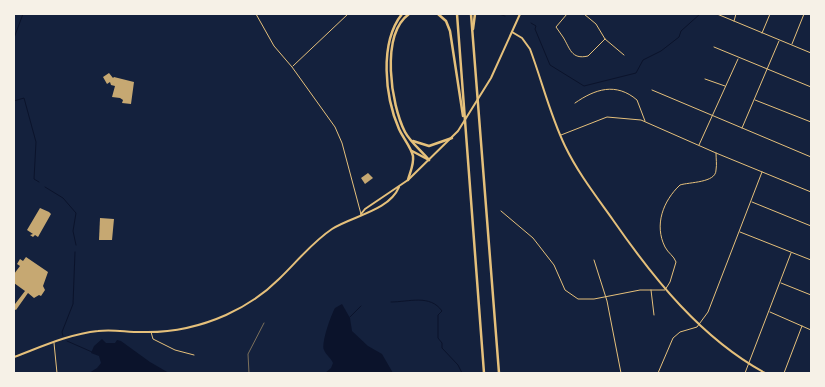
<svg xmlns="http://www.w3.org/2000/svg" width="825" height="387" font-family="'Noto Sans',sans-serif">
<rect width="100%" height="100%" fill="#14213d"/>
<!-- water -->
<g fill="#0b132b">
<path d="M342,304L350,318L352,331L368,346L382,354L393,373H325L331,368L333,363C331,358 326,355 324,350C321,343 331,315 335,308Z"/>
<polygon points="102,339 106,343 115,343 117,340 121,341 150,362 169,373 89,373 97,368 101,363 99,356 91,353 94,346"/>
</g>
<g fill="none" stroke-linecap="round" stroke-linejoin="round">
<!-- stream -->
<g stroke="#0b132b" stroke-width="1">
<polyline points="498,14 505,16"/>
<polyline points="531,23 536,26 535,29 550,65 584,86 636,73 643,60 661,51 679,37 681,31 700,14"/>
<polyline points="14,38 23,14"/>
<polyline points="14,101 24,98 36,142 34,179 39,182"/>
<polyline points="45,187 63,198 76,213 73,231 76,245"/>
<path d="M391,302C409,302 430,294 442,311L438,315V338L442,343V348L458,365L462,373"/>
<polyline points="350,317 361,306"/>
<polyline points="63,336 62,332 73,304 75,252"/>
<polyline points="67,341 92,352"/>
</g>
</g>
<!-- building -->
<g fill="#c6a872">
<polygon points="109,73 113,78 114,77 134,82 131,104 122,103 123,100 120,98 112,97 115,86 111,85 110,82 107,84 103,77"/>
<polygon points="368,173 373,178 365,184 361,178"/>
<polygon points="40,208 49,212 51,214 38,237 35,235 33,237 30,235 33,234 27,230"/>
<polygon points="100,218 114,219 112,240 99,240"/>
<polygon points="26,257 48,272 43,286 45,290 41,296 39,295 34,298 28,293 16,310 14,309 14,303 15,304 25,291 14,283 14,274 20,266 17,264 20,259 23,261"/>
</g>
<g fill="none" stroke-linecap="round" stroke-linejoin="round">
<!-- service -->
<polyline stroke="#e5c07b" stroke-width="0.5" points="249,373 248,354 264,323"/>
<!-- minor -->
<g stroke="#e5c07b" stroke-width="1">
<polyline points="256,14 274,46 292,67 335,127 342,143 361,214"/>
<path d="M567,14L556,27C558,30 561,34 563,37C570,48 571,60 588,56L605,39"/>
<polyline points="584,14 596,24 605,39 624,55"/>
<polyline points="717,14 811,53"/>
<polyline points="734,21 736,14"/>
<polyline points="762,33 770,14"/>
<polyline points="792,44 804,14"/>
<polyline points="714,47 811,87"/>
<polyline points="293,66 348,14"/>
<polyline points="705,79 725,86"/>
<polyline points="652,90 811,157"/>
<polyline points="755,100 811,122"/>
<path d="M575,103C595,89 616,82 637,100L645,121"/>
<polyline points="742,128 779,41"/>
<polyline points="561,135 607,117 641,120 716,153 811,192"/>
<polyline points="699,145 738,59"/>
<polyline points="752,202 811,226"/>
<path d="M501,211L533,238L554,265L565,290L578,299H594L640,290H665L670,282L676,262C674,256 668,253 665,247C654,225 663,201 680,185C689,182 716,183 716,170C717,164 716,159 716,153"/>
<polyline points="740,232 811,260"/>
<polyline points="594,260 607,301 621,373"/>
<polyline points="781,283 811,295"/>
<polyline points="651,290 654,315"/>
<polyline points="770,312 811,330"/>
<polyline points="151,332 153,339 175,350 194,355"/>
<polyline points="54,343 57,373"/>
<polyline points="658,373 673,338 680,332 697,327 708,312 762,172"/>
<polyline points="745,373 791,253"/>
<polyline points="784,373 802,326"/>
</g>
<!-- secondary -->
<g stroke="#e5c07b" stroke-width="2">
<path d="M512,32L522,38L530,49C542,81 550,115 565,146C578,173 596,196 613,220C654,279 701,338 765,373"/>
<polyline points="361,214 365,209 408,180 458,131 491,78 520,14"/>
<path d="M14,357C41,347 69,334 98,331C112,329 126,332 141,332C170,333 199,327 226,315C246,306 264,294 279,279C296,263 311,243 332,229C352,216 389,211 399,187"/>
</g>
<!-- motorway -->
<g stroke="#e5c07b" stroke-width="2.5">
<path d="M402,14C379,43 385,97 399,129C403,138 411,147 413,156C414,165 410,172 408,180"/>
<path d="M409,14C380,35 391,105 405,132C411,143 422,151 429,160"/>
<polyline points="438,14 446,21 450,31 463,116"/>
<polyline points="457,14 484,373"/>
<polyline points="471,14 499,373"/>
<polyline points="473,29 475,14"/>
<polyline points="413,141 429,146 452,138"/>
<polyline points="412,151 429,160"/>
</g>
</g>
<!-- border -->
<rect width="825" height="387" fill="none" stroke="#f6f1e7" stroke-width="30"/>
</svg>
